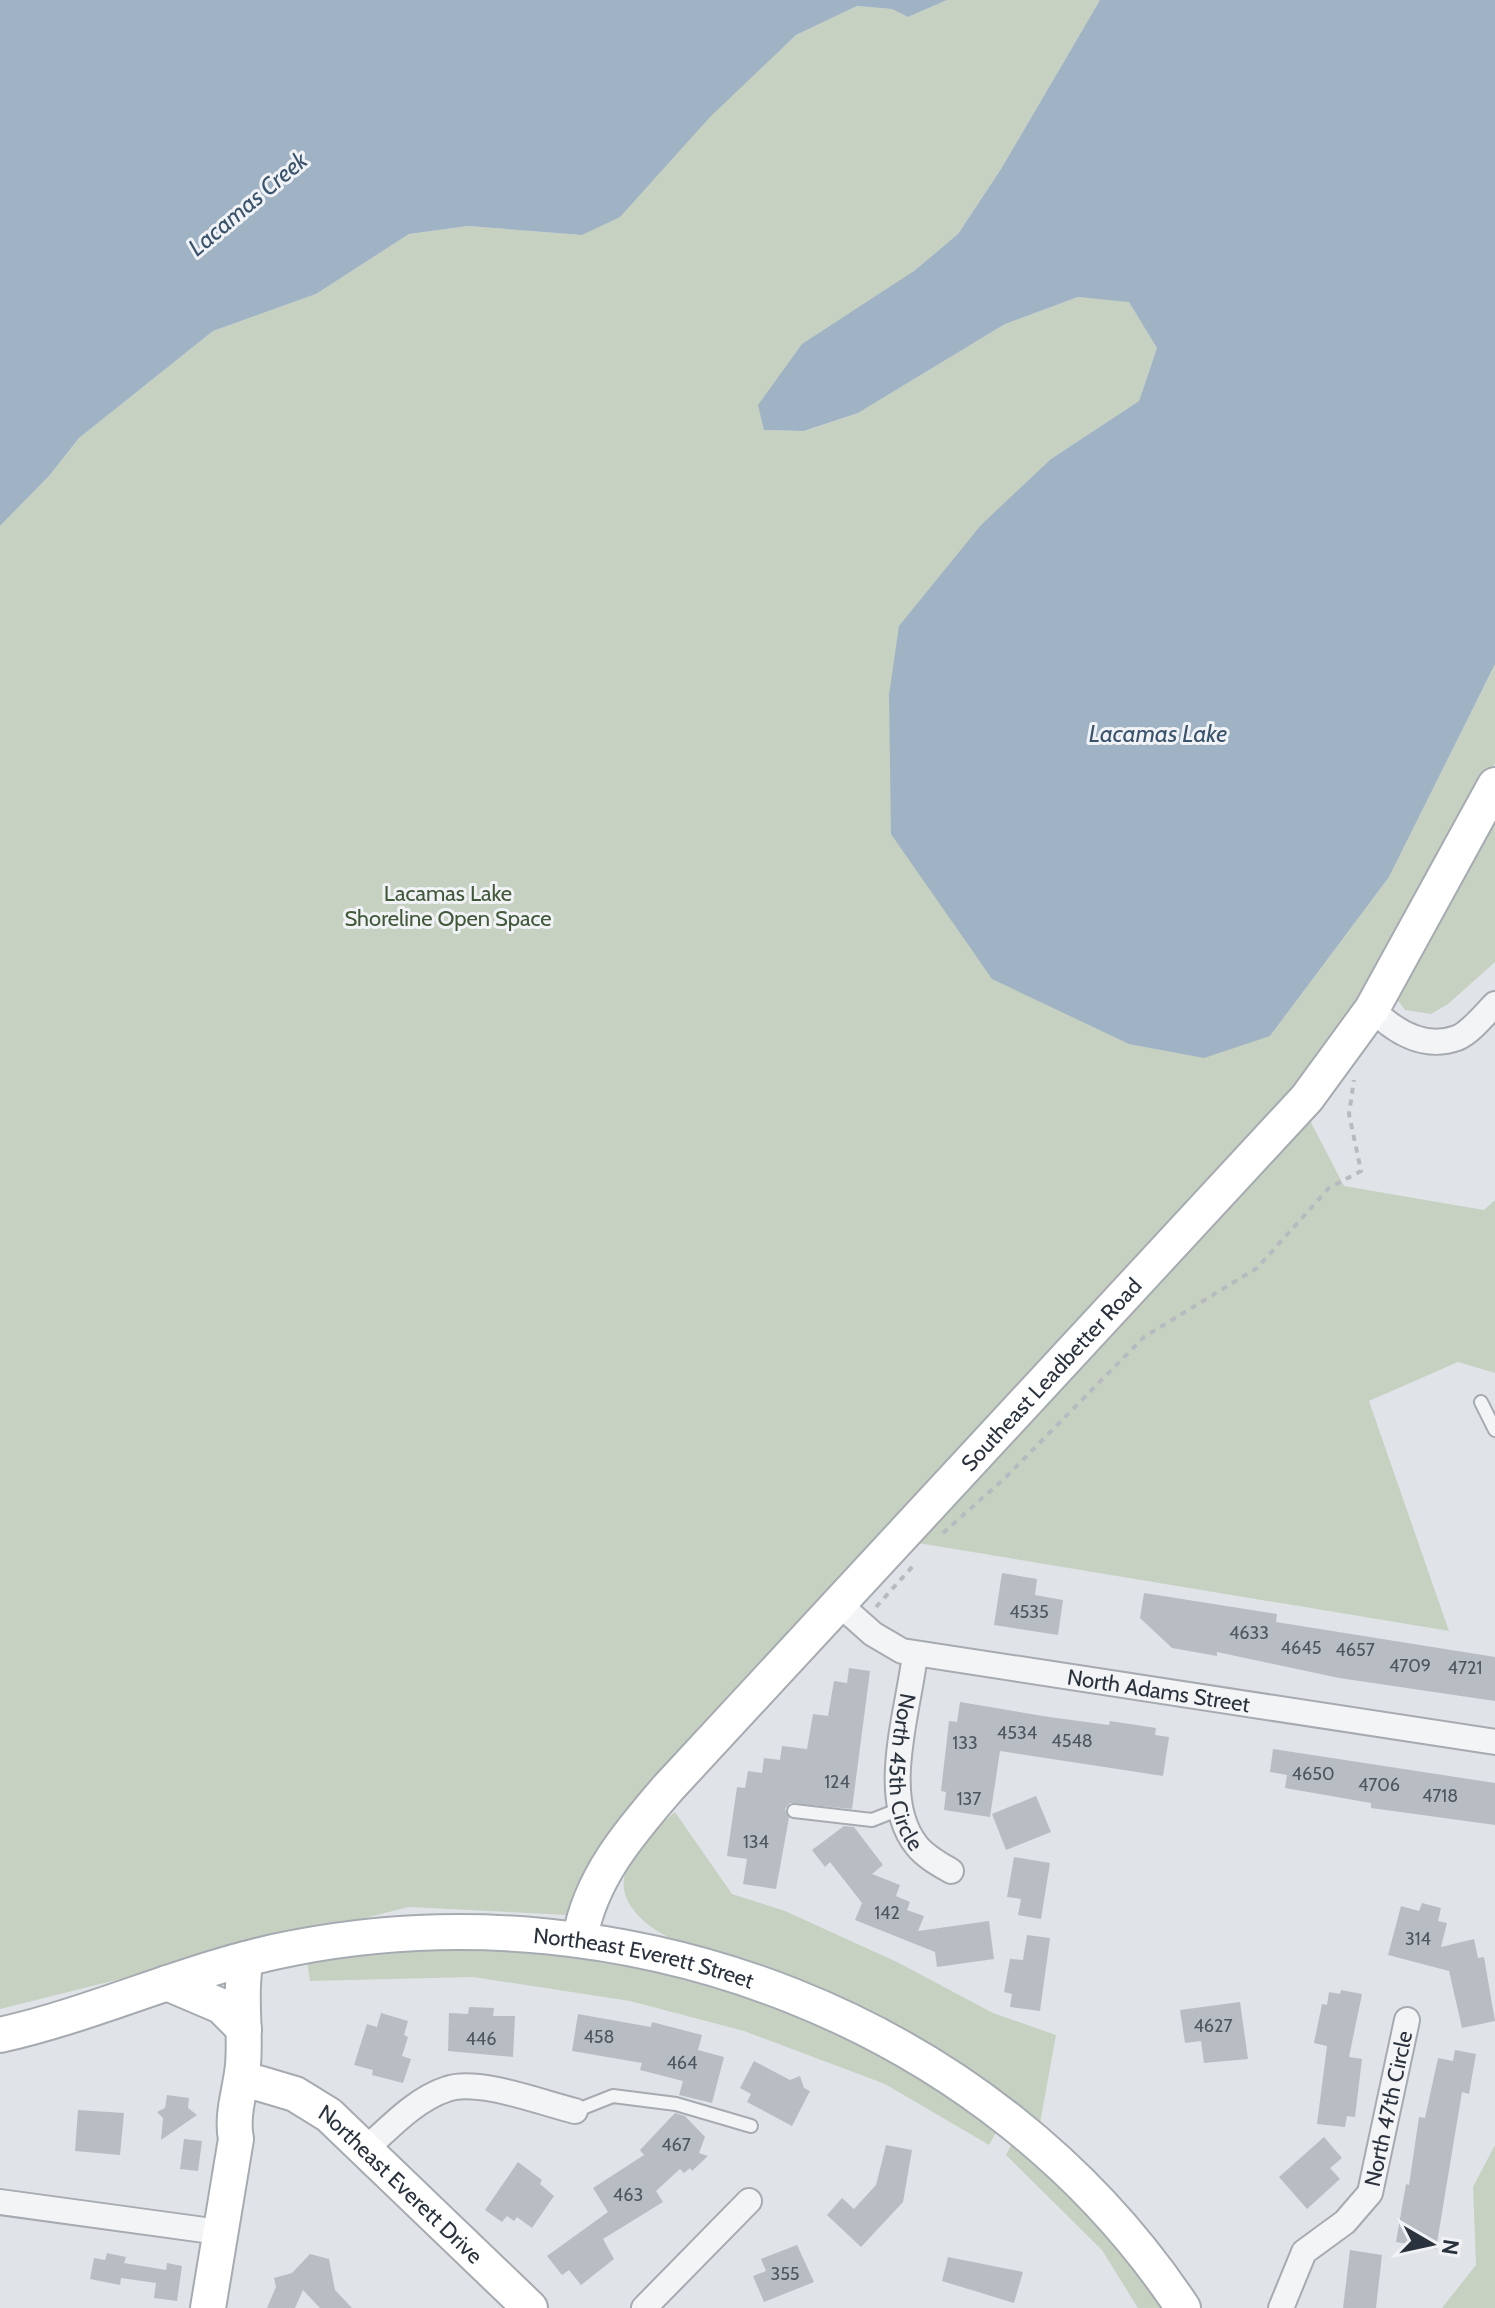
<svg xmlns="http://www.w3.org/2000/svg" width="1495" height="2308" font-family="Cabin,sans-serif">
<rect width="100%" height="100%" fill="#e0e4e8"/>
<!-- green -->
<g fill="#c7d1c2">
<polygon points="947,0 1100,0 1001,169 958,234 914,271 764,430 805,431 858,413 1005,324 1078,297 1129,301 1157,348 1139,401 1051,459 1270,1036 1389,877 1495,664 1495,763 1418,908 1334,1039 1192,1218 1149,1250 699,1728 587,1878 567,1915 409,1907 0,2009 0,526 49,476 79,438 213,331 316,294 409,234 468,226 582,235 796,35 857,6 892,9 908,17"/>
<polygon points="1495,803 1495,962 1448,1004 1431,1014 1405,1010 1390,990"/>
<polygon points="1303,1107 1344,1186 1484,1210 1495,1200 1495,1373 1458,1362 1369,1401 1449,1631 912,1542"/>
<path d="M675,1812L732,1894L785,1911L897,1962L993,2013L1056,2035L1039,2129C937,2075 834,2020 732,1965C699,1948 655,1940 632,1908C605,1871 650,1834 675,1812Z"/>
<polygon points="499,1944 589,1955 808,2013 1000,2125 989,2145 885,2084 744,2031 630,2001 473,1977 310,1981 307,1961"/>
<polygon points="1016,2136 1054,2168 1171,2308 1138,2308 1102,2250 1006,2155"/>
<polygon points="1495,2145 1495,2308 1442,2308 1476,2265 1473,2187"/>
</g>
<!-- water -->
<g fill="#9fb3c4">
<polygon points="0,0 947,0 908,17 892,9 857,6 796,35 710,117 620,217 582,235 468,226 409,234 316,294 213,331 79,438 49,476 0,526"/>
<polygon points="1100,0 1495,0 1495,664 1389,877 1270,1036 1204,1058 1129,1044 992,979 891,834 889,695 899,626 981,525 1051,459 1139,401 1157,348 1129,302 1078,297 1005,324 858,413 804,431 764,430 758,405 802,344 914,271 958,234 1001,169"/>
</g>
<!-- building -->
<g fill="#b8bdc4">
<polygon points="1002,1573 1037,1579 1035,1595 1063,1600 1058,1635 994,1625"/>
<polygon points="1144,1593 1277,1614 1276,1622 1495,1657 1495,1701 1339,1678 1217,1652 1217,1656 1172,1648 1140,1618"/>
<polygon points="849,1668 870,1671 852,1809 790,1803 785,1809 789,1818 776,1889 743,1884 747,1859 727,1856 737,1787 745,1788 748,1771 762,1773 764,1758 780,1760 782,1746 807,1749 813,1714 828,1716 834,1681 847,1683"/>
<polygon points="960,1702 1049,1717 1109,1725 1110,1721 1156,1728 1155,1735 1169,1737 1163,1776 1000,1751 990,1817 944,1810 946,1792 941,1791 949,1721 957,1722"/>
<polygon points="1273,1749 1495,1783 1495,1825 1371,1808 1371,1803 1285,1788 1287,1775 1270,1772"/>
<polygon points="1036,1796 1051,1832 1006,1850 992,1814"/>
<polygon points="844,1826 854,1827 883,1865 872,1874 900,1885 896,1896 910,1902 907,1910 924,1916 918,1931 989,1921 994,1959 937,1967 935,1952 855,1920 862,1903 830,1862 825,1867 812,1850"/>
<polygon points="1014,1857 1050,1863 1041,1919 1018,1915 1021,1899 1007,1897"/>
<polygon points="1422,1903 1441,1908 1438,1921 1447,1923 1441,1947 1474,1939 1478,1958 1484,1957 1495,2021 1462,2028 1449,1971 1388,1955 1401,1906 1419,1911"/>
<polygon points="1027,1935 1050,1938 1040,2011 1010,2007 1012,1994 1004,1992 1010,1959 1023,1960"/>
<polygon points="1341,1990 1362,1994 1349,2057 1362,2059 1355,2117 1347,2116 1345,2127 1317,2124 1327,2046 1314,2043 1322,2004 1327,2005 1329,1992 1340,1994"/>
<polygon points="1240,2002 1248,2059 1204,2063 1201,2041 1185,2043 1180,2010"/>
<polygon points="469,2007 494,2008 493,2016 515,2016 513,2057 448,2051 449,2013 468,2014"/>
<polygon points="381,2013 408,2021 404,2035 408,2037 402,2056 411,2059 403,2083 372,2075 373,2070 354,2065 367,2024 377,2027"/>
<polygon points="578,2014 651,2027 652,2022 702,2035 698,2050 724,2057 712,2103 679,2095 683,2081 640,2070 642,2063 572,2051"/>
<polygon points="1455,2050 1476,2054 1469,2094 1462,2092 1436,2249 1396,2242 1406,2184 1409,2185 1419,2117 1425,2118 1438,2058 1453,2061"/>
<polygon points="754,2061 790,2080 800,2076 804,2088 810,2091 792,2126 747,2102 751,2094 740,2088"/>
<polygon points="167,2095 189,2098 188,2108 197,2115 161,2140 163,2118 157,2112 165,2108"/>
<polygon points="78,2110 124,2113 120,2155 75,2151"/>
<polygon points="675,2113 685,2116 705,2137 699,2153 708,2156 692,2171 690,2168 684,2173 680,2169 656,2191 663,2202 603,2239 614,2259 581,2285 569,2270 562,2275 547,2256 608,2212 593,2188 644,2155 640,2150"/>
<polygon points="1324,2137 1342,2158 1330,2168 1340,2179 1307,2209 1279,2177"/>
<polygon points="184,2139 202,2141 198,2171 180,2169"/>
<polygon points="886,2145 912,2150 903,2202 861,2247 827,2215 842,2198 854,2209 876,2185"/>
<polygon points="518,2162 542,2180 540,2184 554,2196 532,2228 517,2217 514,2221 507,2216 502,2222 485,2210"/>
<polygon points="797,2245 814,2282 764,2302 753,2276 766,2271 761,2259"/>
<polygon points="1350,2250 1382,2255 1376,2308 1343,2308"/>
<polygon points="107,2253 126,2257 124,2263 166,2270 167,2263 182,2266 177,2301 154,2298 156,2283 121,2278 120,2285 90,2279 94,2258 105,2260"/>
<polygon points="310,2254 329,2259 335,2290 352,2308 320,2308 303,2290 295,2308 267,2308 276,2287 274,2278 292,2273"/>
<polygon points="948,2257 1023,2272 1014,2303 942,2281"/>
</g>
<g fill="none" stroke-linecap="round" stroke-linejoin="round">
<!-- lane casing -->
<g stroke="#a6abb1" stroke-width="16">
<g id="lane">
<polyline points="1481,1402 1495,1430"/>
<polyline points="794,1811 872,1820 900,1809"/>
<polyline points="575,2111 613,2096 676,2104 751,2126"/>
</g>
</g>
<!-- street casing -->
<g stroke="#a6abb1" stroke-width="28">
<g id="street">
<path d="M1372,1009C1394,1031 1424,1050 1457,1038C1470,1033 1485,1014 1495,1004"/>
<path id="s1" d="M838,1603L873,1634L902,1651L1495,1742"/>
<path id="s2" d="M915,1654C909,1710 878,1798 917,1846C926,1857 939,1864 951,1871"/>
<path d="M367,2148C390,2127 416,2099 447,2089C478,2078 542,2103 575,2111"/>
<polyline points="0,2202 219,2232"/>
<polyline points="644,2308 749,2201"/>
<path id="s3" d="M1281,2308L1304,2252L1345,2222L1370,2193L1407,2020"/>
</g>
</g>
<!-- secondary casing -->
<g stroke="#a6abb1" stroke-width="38">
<g id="secondary">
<path id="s4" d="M580,1938C590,1879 629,1833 668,1788L1307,1098L1372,1009L1495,785"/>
<polyline points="167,1983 221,2006 244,2029"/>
<path id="s5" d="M0,2035C99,2013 192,1967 293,1948C628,1883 992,2020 1183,2308"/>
<path id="s6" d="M258,2083L295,2094L329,2115L530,2308"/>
<path d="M208,2308L236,2139C231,2114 241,2089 243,2065C246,2028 239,1994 246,1959"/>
</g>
</g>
<!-- path -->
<g stroke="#b7babe" stroke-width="4" stroke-dasharray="6 6" stroke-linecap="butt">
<polyline points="943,1533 1006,1477 1144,1337 1257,1268 1329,1188 1361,1171 1349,1114 1354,1080"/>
<polyline points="876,1607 913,1566"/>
</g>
<!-- lane -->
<use href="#lane" stroke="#f3f4f6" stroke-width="12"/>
<!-- street -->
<use href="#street" stroke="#f3f4f6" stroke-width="24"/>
<!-- secondary -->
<use href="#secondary" stroke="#fff" stroke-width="34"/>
</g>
<g text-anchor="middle" stroke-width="6" stroke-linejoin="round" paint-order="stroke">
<!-- number labels -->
<g font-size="18" fill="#4e565f">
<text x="1029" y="1618">4535</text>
<text x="1249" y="1639">4633</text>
<text x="1301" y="1654">4645</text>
<text x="1355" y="1656">4657</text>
<text x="1410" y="1672">4709</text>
<text x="1465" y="1674">4721</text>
<text x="1017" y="1739">4534</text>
<text x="1072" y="1747">4548</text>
<text x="965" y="1749">133</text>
<text x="1313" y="1780">4650</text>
<text x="837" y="1788">124</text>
<text x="1379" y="1791">4706</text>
<text x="1440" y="1802">4718</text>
<text x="969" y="1805">137</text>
<text x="756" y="1848">134</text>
<text x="887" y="1919">142</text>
<text x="1418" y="1945">314</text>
<text x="1213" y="2032">4627</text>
<text x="599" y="2043">458</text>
<text x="481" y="2045">446</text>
<text x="682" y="2069">464</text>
<text x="676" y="2151">467</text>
<text x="628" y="2201">463</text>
<text x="785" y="2280">355</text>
</g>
<!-- park labels -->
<g font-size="22" fill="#415839" stroke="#f0f2f5">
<text x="448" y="901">Lacamas Lake<tspan x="448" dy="25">Shoreline Open Space</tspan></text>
</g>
<!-- street labels -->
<g font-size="22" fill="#2a333d" stroke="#f0f2f5">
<text dy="8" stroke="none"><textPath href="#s4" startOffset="740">Southeast Leadbetter Road</textPath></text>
<text dy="8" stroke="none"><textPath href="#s1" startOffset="340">North Adams Street</textPath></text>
<text dy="8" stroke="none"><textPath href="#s2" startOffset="120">North 45th Circle</textPath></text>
<text dy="8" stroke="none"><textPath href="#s5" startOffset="660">Northeast Everett Street</textPath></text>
<text dy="8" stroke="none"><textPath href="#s3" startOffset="236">North 47th Circle</textPath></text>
<text dy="8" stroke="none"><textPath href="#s6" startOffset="178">Northeast Everett Drive</textPath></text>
</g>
<!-- water labels -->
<g font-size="24" font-style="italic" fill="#39536d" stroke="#f0f2f5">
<text transform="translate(248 204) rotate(-40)" y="8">Lacamas Creek</text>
<text x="1158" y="742">Lacamas Lake</text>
</g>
</g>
<!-- north arrow -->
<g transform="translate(1431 2244) rotate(99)" stroke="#f0f2f5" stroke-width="6" paint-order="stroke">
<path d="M0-6L14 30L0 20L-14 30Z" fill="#2a333d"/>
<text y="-12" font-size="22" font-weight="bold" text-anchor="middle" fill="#2a333d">N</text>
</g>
</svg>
